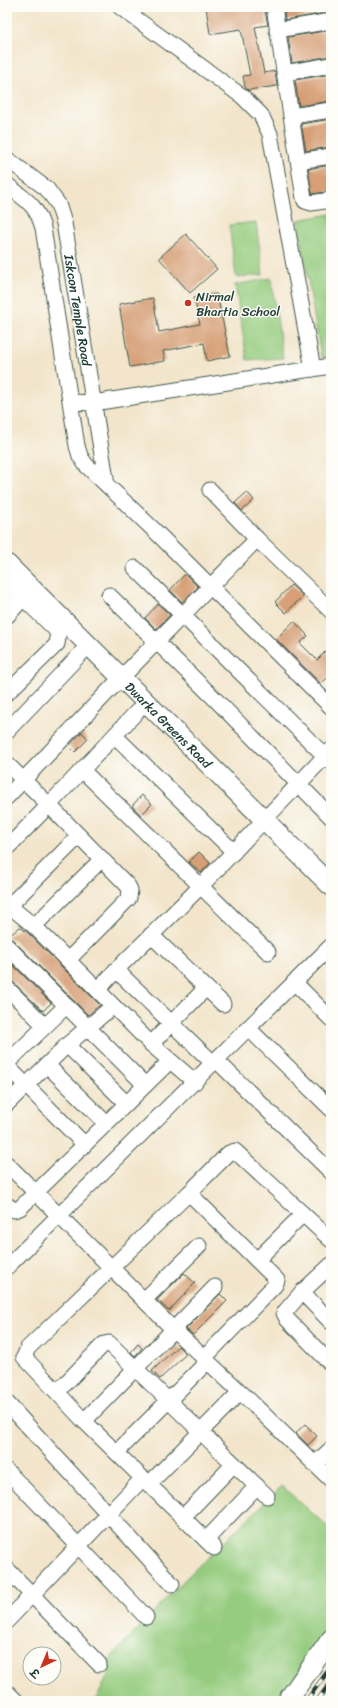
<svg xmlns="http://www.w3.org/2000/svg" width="338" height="1708" font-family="Sriracha,'Playpen Sans Deva',sans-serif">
<rect width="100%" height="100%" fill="#fdfcf7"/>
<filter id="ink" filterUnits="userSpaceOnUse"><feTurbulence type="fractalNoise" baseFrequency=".025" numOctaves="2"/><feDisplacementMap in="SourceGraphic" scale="8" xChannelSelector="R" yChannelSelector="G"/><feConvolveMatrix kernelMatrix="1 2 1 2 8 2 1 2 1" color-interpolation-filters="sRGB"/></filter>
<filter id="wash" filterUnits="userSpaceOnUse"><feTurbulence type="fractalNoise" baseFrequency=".012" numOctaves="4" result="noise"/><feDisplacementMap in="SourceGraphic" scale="16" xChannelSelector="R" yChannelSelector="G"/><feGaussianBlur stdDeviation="0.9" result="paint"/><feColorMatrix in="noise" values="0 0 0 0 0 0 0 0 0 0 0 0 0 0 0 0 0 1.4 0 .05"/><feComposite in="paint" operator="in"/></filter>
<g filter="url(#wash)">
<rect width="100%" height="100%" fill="#f2e5cb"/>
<!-- green -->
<g fill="#95cc7f" stroke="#5a845a">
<polygon points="331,214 331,356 321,357 298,220"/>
<polygon points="256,222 263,275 236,277 229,225"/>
<polygon points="271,278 283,358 247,360 235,285"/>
<polygon points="282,1486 331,1530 331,1629 279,1701 95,1701 111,1668 97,1672 182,1582"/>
</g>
<g id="blocks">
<!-- building -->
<g fill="#d69f76">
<polygon points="206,7 264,7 268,25 255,27 264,73 275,71 277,86 248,90 245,87 243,76 250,75 241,29 210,34"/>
<polygon points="287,7 331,7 331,12 285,20 284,10 288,9"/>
<polygon points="331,30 331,56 292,63 288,37"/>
<polygon points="331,74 331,101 299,106 295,80"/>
<polygon points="331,119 331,147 306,151 301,124"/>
<polygon points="331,165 331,191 312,194 308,169"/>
<polygon points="186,234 217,269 190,293 159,258"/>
<polygon points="217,294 230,356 207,361 204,343 163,351 165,361 130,367 119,304 153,298 159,332 200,324 194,298"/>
<polygon points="247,492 254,500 242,511 235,503"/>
<polygon points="185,574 198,587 182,602 170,590"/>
<polygon points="291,585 303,596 286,613 275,602"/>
<polygon points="158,604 170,615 156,629 145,618"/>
<polygon points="294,621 308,636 300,643 317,660 326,651 331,656 331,674 321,684 276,639"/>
<polygon points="82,732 88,739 75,752 69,746"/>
<polygon points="142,795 152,804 141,815 132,806"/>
<polygon points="199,852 210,863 201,873 189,862"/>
<polygon points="20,927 28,933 100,1005 88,1015 13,940 8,937"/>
<polygon points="7,959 51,1003 43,1011 13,982 7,979"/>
<polygon points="184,1273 195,1283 169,1311 157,1300"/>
<polygon points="220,1294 227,1301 193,1335 186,1329"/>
<polygon points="138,1344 142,1348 135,1356 131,1352"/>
<polygon points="178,1346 186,1354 160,1379 152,1371"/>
<polygon points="305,1424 317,1436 308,1445 296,1433"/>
</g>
</g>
</g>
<g filter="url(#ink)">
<use href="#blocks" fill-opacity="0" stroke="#3f564b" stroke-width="1"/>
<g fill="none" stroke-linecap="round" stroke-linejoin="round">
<!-- minor casing -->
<g stroke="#3f564b" stroke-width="17">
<g id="minor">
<polyline points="120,7 243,97 261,115 270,134 313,369"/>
<polyline points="274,7 304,198 305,201 311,203 331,200"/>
<polyline points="277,30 331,21"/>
<polyline points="284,73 331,65"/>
<polyline points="291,116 331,110"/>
<path id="s1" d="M7,159L47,189L58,204L64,223L107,485"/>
<polyline points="298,161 331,156"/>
<path d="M7,185C26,200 36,204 43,228L77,446L80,456L86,465L155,531L331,707"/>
<polyline points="71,402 93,403 331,366"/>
<polyline points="210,490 257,539"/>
<polyline points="135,568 331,762"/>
<polyline points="7,582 23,598"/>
<polyline points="109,595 213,697 331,817"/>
<polyline points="7,616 23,598 56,630 58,637 57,644 7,693"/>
<polyline points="7,731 88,646"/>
<polyline points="115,736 234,852"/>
<polyline points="7,764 49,805 82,770 268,952"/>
<polyline points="82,770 146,702"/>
<polyline points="7,797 121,678 257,539 331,611"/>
<polyline points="7,848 49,805 128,886 130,890 129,898 68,960"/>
<polyline points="7,904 34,926 151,1044 195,1082"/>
<polyline points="9,906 79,836"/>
<polyline points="34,926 102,859"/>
<polyline points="151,935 223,1004"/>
<polyline points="7,946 145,1085"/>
<polyline points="116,970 213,1063"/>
<polyline points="294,982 331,1019"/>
<polyline points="7,988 45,1026"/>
<polyline points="98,990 116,970 201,886 331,750"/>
<polyline points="248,1028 331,1109"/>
<polyline points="151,1044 206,988"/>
<polyline points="67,1045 126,1103"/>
<polyline points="216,1060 331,1172"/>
<polyline points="7,1063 66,1006"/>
<polyline points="47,1065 106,1123"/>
<polyline points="7,1066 84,1144"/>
<polyline points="7,1104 67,1045 113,1006"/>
<polyline points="7,1164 173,1329 251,1402 331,1480"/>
<polyline points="189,1193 229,1153 235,1151 331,1240"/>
<polyline points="7,1205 14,1210 20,1208 170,1061"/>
<polyline points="257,1260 303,1214"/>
<polyline points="331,1265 302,1292 284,1313 287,1319 331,1364"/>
<polyline points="7,1267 331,946"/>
<polyline points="302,1292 331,1322"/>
<polyline points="144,1300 199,1246"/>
<polyline points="204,1358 275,1285 277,1280 189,1193 28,1348 24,1357 84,1421 214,1548"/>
<polyline points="57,1392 104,1344 109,1343 267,1496"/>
<polyline points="7,1403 172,1584"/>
<polyline points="84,1421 215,1287"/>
<polyline points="117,1452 207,1362"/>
<polyline points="315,1464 331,1449"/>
<polyline points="7,1471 146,1617"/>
<polyline points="149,1484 240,1392"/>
<polyline points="183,1517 234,1464"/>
<polyline points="206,1540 257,1486"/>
<polyline points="7,1569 99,1664"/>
<polyline points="7,1621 143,1478"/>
<polyline points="7,1692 16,1701"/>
</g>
</g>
<!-- tertiary casing -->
<g stroke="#3f564b" stroke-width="21">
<g id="tertiary">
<path id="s2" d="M7,564L331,886"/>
<polyline points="287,1701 331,1639"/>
<polyline points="328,1701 331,1698"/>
</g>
</g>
<!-- minor -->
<use href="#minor" stroke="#fff" stroke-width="15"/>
<!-- tertiary -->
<use href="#tertiary" stroke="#fff" stroke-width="19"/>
<!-- rail casing -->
<g stroke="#1f3d34" stroke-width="4.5">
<g id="rail">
<polyline points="306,1701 331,1667"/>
<polyline points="317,1701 331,1682"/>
</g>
</g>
<!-- rail -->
<use href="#rail" stroke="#fdfcf7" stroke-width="3" stroke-dasharray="9" stroke-linecap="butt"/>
</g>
</g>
<!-- markers -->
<circle fill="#c8321e" stroke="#fdfcf7" stroke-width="1.5" cx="188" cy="303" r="4"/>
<g text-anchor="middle" stroke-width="3" stroke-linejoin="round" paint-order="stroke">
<!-- poi labels -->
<g font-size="13" fill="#1f3d34" stroke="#fdfcf7" text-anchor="start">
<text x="196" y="301">Nirmal<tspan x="196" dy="15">Bhartia School</tspan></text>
</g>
<!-- street labels -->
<g font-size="13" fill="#1f3d34" stroke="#fdfcf7">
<text dy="5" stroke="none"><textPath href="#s1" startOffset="177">Iskcon Temple Road</textPath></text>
<text dy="5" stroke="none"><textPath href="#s2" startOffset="228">Dwarka Greens Road</textPath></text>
</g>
</g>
<!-- margin -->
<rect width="338" height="1708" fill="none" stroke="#fdfcf7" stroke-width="24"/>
<!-- north arrow -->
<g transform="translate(42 1666) rotate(224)"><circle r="19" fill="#fdfcf7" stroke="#a4b0a9"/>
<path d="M0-3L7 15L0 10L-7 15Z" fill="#c8321e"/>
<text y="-6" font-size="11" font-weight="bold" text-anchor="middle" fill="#1f3d34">उ</text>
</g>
</svg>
